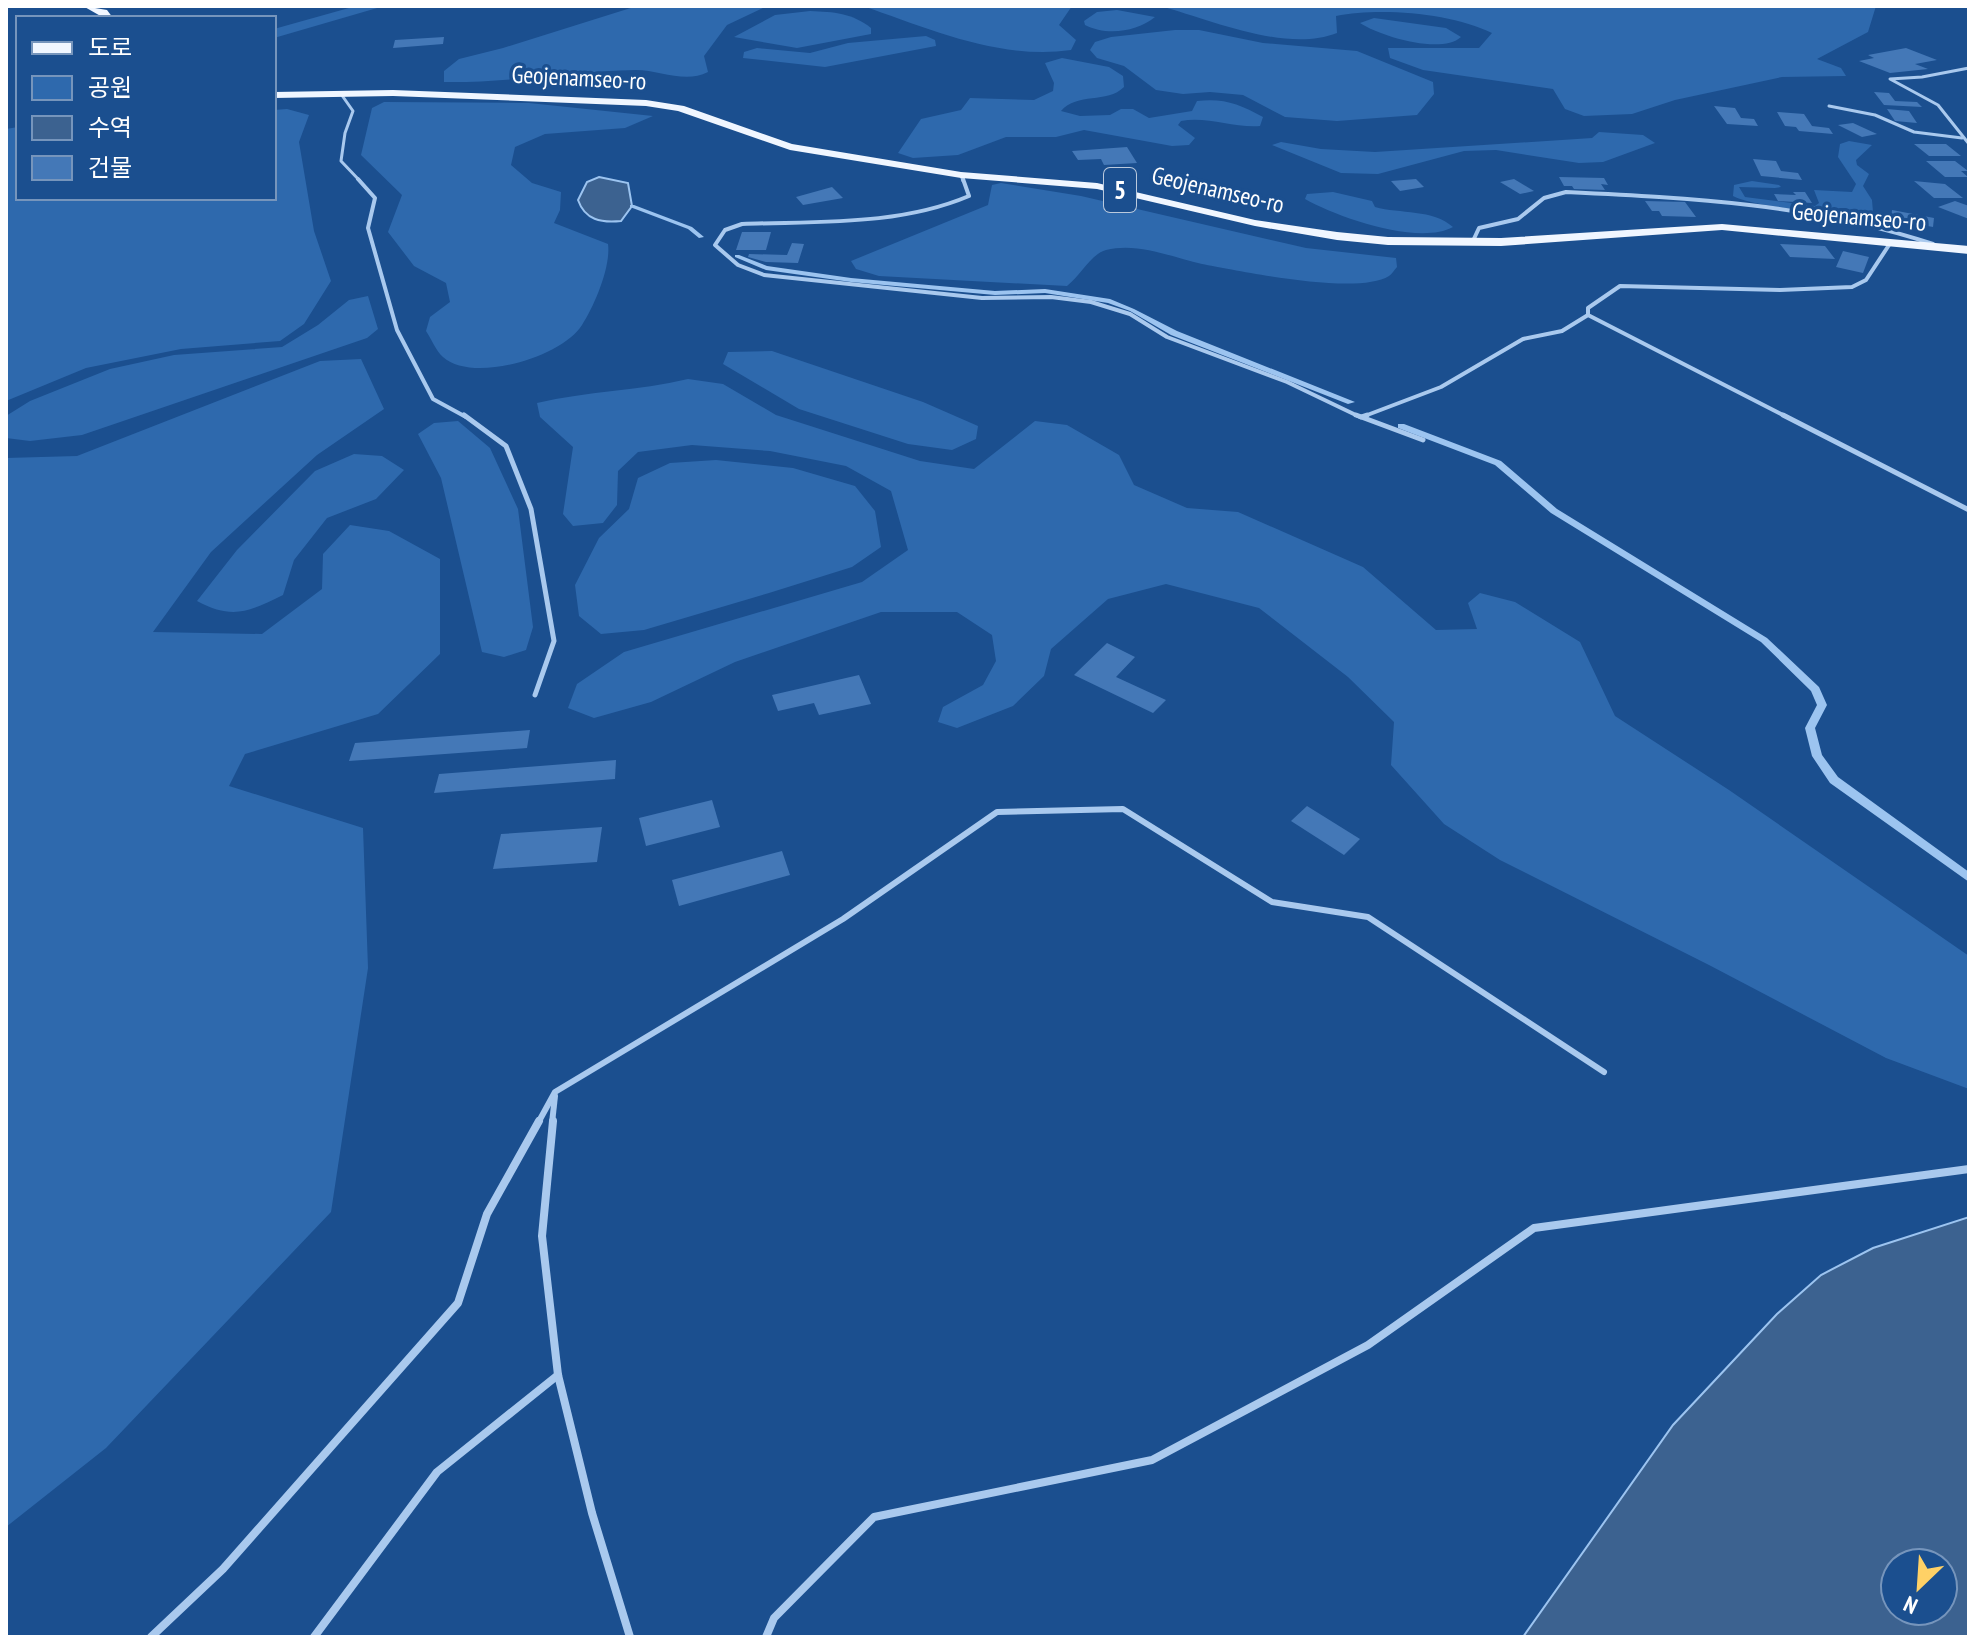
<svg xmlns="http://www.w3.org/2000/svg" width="1975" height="1643" font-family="'PT Sans Narrow','Noto Sans KR',sans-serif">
<rect width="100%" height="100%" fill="#1b4f8f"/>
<!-- green -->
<g fill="#2e69ad">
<polygon points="356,6 384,6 274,38 274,29"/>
<path d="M637,6H767L727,25L704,56L708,72C685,84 660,70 636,70C571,71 508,83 444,82V71L459,59L503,48Z"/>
<path d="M863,6H1072L1059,25L1076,40L1071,50C999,60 930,29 863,6Z"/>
<path d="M1160,6H1876L1868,32L1817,59L1841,68L1846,76L1782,77L1675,100L1632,114L1584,116L1565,109L1553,89L1423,70L1390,58L1388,48H1479L1492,33C1452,13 1380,7 1336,16L1337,33C1286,53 1212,20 1160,6Z"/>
<path d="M1117,10L1155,17C1137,32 1106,36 1085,25L1084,21L1097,12Z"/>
<path d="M810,11C834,12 852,13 871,28V34L797,48L734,37L775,15Z"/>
<path d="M1374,18L1446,28L1461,37C1441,55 1380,36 1360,23Z"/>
<polygon points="1175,30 1199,30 1263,43 1357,51 1433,82 1434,94 1417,115 1337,121 1285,117 1243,95 1210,92 1183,94 1156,90 1124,66 1097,58 1090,50 1095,42 1111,37"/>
<polygon points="926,36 935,40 936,46 825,67 743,58 744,52 757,48 810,53 848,43"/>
<path d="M1062,58L1109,67L1123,76L1124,87C1107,104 1077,92 1061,111L1080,116L1110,115L1121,109H1133L1149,118L1192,111L1197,101C1224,98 1239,104 1263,117L1260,126C1233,128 1207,116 1181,121L1178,125L1195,138L1189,145L1172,146L1084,130L1056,137H1006L958,155L913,158L898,153L921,119L961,110L970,98L1034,100L1053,91L1054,83L1045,63Z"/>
<path d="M384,102L529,103L653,116L625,128L545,134L515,147L511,165L532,183L561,192L560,210L554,223L608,244C611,266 595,305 582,325C562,357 473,384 443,357C436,351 431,338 426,331L430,317L450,302L446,283L414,266L388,232L402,195L361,155L372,108Z"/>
<polygon points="287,109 309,115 299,142 314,231 331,281 304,324 280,341 181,349 86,368 6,401 6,129 18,127 18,198 274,198 274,110"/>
<polygon points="1599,132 1643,135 1655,143 1603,162 1579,163 1496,150 1464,151 1378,174 1341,173 1272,145 1281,142 1321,149 1375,152 1592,138"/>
<path d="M1849,141L1872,145L1856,160L1857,165L1869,174L1863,186L1872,200L1873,212C1852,217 1751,207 1733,196L1734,185L1752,181L1779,185L1781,187L1775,188L1739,187L1745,197L1815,206L1819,203L1814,190L1852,192L1856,184L1838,157L1840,144Z"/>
<path d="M1001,183L1081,196L1306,248L1396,258L1397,267C1394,270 1392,274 1389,276C1357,296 1240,271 1202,264C1171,257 1138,242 1106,250C1091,254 1080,276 1067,286L879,276L856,269L851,261L988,205L992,185Z"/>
<path d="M1333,192L1372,201L1375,207C1400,214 1433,209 1453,227C1418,246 1337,217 1305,199L1307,194Z"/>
<polygon points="368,296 378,329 367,338 82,435 30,441 6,438 6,416 30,401 110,369 174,355 282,347 318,325 349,300"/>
<polygon points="772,351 923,402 978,426 976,439 952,450 908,444 799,409 723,364 728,352"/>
<polygon points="361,359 384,409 317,455 211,552 153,632 262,634 322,589 323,554 350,525 389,531 440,559 440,654 378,714 245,754 229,786 363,828 368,968 331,1212 106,1448 6,1527 6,458 77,456 320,361"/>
<path d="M688,379L723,384L776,415L920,461L974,469L1035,421L1067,425L1119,455L1134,485L1187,508L1238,512L1363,567L1436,630L1477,629L1468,603L1480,593L1515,602L1580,642L1615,716L1729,790L1969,956V1089L1886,1058L1709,965L1500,860L1444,824L1391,765L1394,722L1348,677L1259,608L1166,584L1108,599L1051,649L1044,676L1013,706L957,728L938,722L943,707L983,685L996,661L992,635L957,612H881L735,662L651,702L594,718L568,708L577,684L624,652L862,582L908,550L891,491L846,466L770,451L692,445L638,452L618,471L617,505L603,523L573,526L563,514L573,447L540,417L537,403C587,391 638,391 688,379Z"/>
<polygon points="458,421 490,448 518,509 533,627 526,650 504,657 482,652 441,478 418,434 434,423"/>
<path d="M354,454L382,456L404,470L376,499L327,518L294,560L283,595C248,612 233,620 197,601L237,550L315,471Z"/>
<polygon points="716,460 793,468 855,486 875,511 881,547 852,567 769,593 644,630 601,634 579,616 575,585 599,538 629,509 638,478 670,463"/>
</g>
<!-- water -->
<g fill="#3c6290" stroke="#9cc4f0" stroke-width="2" fill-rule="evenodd">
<path d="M599,177L628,183L632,206L621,221C601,223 585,220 578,200L587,182Z"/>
<path d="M1969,1217V1637H1523L1673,1425L1777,1314L1821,1275L1873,1248ZM1895,1563H1943V1611H1895Z"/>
</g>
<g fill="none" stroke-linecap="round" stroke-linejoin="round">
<!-- stream -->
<g fill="#9cc4f0" fill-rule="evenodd">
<polygon points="630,205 634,205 692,227 704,237 699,238 688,229 630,207"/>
<polygon points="735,255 739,255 767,266 851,278 995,291 1045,289 1110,299 1134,309 1177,331 1355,402 1348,404 1171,335 1130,311 1108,303 1045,293 995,295 851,282 766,270 735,257"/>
<polygon points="1398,424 1404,424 1501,461 1557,509 1767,638 1819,687 1827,705 1815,728 1822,755 1838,777 1969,872 1969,882 1830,783 1812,756 1805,728 1817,705 1811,691 1761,642 1551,513 1495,465 1398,428"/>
</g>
</g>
<!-- building -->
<g fill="#4478b7">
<polygon points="444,37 443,44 393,48 395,40"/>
<polygon points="1906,48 1937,60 1915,64 1928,69 1890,73 1859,61 1874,58 1868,55"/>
<polygon points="1874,92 1889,93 1895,101 1917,102 1922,107 1884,105"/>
<polygon points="1714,106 1735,108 1741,118 1754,119 1758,126 1727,124"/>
<polygon points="1887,109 1909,111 1917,123 1895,121"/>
<polygon points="1777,112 1804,114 1812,126 1829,128 1833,134 1799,131 1796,127 1785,126"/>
<polygon points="1853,123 1877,134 1862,137 1838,125"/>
<polygon points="1914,144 1946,144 1961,156 1929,156"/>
<polygon points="1127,147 1137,163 1104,165 1101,159 1078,160 1072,151"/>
<polygon points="1753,159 1776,161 1781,171 1798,173 1802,180 1761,176"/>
<polygon points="1926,161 1955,161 1968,171 1961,171 1968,177 1945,177"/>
<polygon points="1559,177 1604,178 1608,185 1601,184 1605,190 1574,189 1572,186 1564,186"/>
<polygon points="1416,179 1424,187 1400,191 1391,181"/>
<polygon points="1514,179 1534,191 1520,194 1500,182"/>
<polygon points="1914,181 1945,184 1963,198 1934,198"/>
<polygon points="832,187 843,198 803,205 796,197"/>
<polygon points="1793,192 1805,192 1812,203 1778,201 1774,194 1796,195"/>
<polygon points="1645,201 1685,202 1696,217 1662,216 1659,211 1652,211"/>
<polygon points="1955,201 1969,206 1969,219 1938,207"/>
<polygon points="1892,210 1934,218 1933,227 1891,219"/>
<polygon points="742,232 771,232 766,250 736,250"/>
<polygon points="792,243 804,244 798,263 766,262 748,257 749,254 787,255"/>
<polygon points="1780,244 1825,246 1835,259 1790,257"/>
<polygon points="1843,251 1869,257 1863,273 1836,267"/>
<polygon points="1107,643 1135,657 1116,677 1166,700 1153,713 1074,675"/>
<polygon points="859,675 871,704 819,715 814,703 778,711 772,695"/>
<polygon points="530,730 527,748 349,761 355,743"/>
<polygon points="616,760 615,779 434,793 439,774"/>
<polygon points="712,800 720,827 646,846 639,818"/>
<polygon points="1307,806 1360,839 1344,855 1291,821"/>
<polygon points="602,827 597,862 493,869 501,834"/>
<polygon points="782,851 790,875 679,906 672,880"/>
</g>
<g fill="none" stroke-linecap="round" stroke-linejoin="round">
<!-- service-far4 -->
<g stroke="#a9c9ee" stroke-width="3">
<polyline points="1969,68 1922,77 1890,79 1938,105 1969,144"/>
<polyline points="341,94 353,111 345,133 341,161 360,181"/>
<polyline points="1829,106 1875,115 1914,132 1962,138"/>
<polyline points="961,175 963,181"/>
</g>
<!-- service-far3 -->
<g stroke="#a9c9ee" stroke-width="4">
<polyline points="358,179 375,198 368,228 397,330 433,399 466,417"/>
<path d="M963,179L969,196C898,226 818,221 742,224L725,230L715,245L738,265L764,275L982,298L1051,297L1091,302L1130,314L1167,337L1287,382L1360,417"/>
<path d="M1472,243L1479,228L1518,219L1544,198L1566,192C1691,198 1813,204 1933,244"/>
<polyline points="1588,315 1787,417"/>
<polyline points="1362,417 1441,387 1523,339 1562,331 1588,315 1588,308 1620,286 1780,290 1852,287 1866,280 1891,242"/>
</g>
<!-- service-far2 -->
<g stroke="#a9c9ee" stroke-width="5">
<polyline points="464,415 506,446 531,509 554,641 535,695"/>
<polyline points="1356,415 1423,440"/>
<polyline points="1783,415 1969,510"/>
<polyline points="1361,417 1367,415"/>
</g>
<!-- service-far1 -->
<g stroke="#a9c9ee" stroke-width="6">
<polyline points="538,1123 555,1092 843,919 997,812 1123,809 1272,902 1368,917 1604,1072"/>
<polyline points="552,1123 555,1096"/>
</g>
<!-- service -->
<g stroke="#a9c9ee" stroke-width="8">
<polyline points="553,1121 542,1236 558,1375 592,1513 630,1637"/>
<polyline points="151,1637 223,1569 458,1303 487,1214 539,1121"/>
<polyline points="314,1637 437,1472 558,1375"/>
<polyline points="766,1637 774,1618 874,1517 1152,1460 1368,1345 1534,1228 1969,1169"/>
</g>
<!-- primary -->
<g fill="#f0f6ff" fill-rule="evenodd">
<polygon points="83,6 107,10 113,18 104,18"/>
<polygon points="393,90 646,100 684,106 792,144 961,172 1097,183 1255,220 1337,232 1388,237 1501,238 1722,224 1969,246 1969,254 1722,230 1501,246 1388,245 1337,240 1255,226 1097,189 961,178 790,150 678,111 646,106 393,96 274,98 274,92"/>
</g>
</g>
<g text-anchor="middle" stroke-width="7" stroke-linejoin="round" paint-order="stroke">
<!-- far-street labels -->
<g font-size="24" fill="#fff" stroke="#1b4f8f">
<text transform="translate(579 78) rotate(3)" y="8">Geojenamseo-ro</text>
<text transform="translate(1218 190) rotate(13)" y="8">Geojenamseo-ro</text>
<text transform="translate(1859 217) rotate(5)" y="8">Geojenamseo-ro</text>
</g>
<!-- shield labels -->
<rect fill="#1b4f8f" stroke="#bbcadd" stroke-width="2" x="1104" y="168" width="32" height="44" rx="6"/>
<g font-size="26" font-weight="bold" fill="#fff">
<text x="1120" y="199">5</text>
</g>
</g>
<!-- border -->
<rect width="1975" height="1643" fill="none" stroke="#ffffff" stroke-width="16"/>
<!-- legend -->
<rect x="16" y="16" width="260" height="184" fill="#1b4f8f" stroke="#7695bc" stroke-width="2"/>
<rect x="32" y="42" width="40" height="12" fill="#f0f6ff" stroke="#7695bc" stroke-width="2"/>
<text x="88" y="56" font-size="24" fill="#ffffff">도로</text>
<rect x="32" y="76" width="40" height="24" fill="#2e69ad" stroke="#7695bc" stroke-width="2"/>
<text x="88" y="96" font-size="24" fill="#ffffff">공원</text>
<rect x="32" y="116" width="40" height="24" fill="#3c6290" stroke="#7695bc" stroke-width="2"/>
<text x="88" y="136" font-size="24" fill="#ffffff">수역</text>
<rect x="32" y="156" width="40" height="24" fill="#4478b7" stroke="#7695bc" stroke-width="2"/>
<text x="88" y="176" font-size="24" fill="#ffffff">건물</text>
<!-- north arrow -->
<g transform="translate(1919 1587) rotate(205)"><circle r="38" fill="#1b4f8f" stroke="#7695bc" stroke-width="2"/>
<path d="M0-6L14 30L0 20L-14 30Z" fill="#ffd166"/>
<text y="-12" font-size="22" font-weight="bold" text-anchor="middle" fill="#ffffff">N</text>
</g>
</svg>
